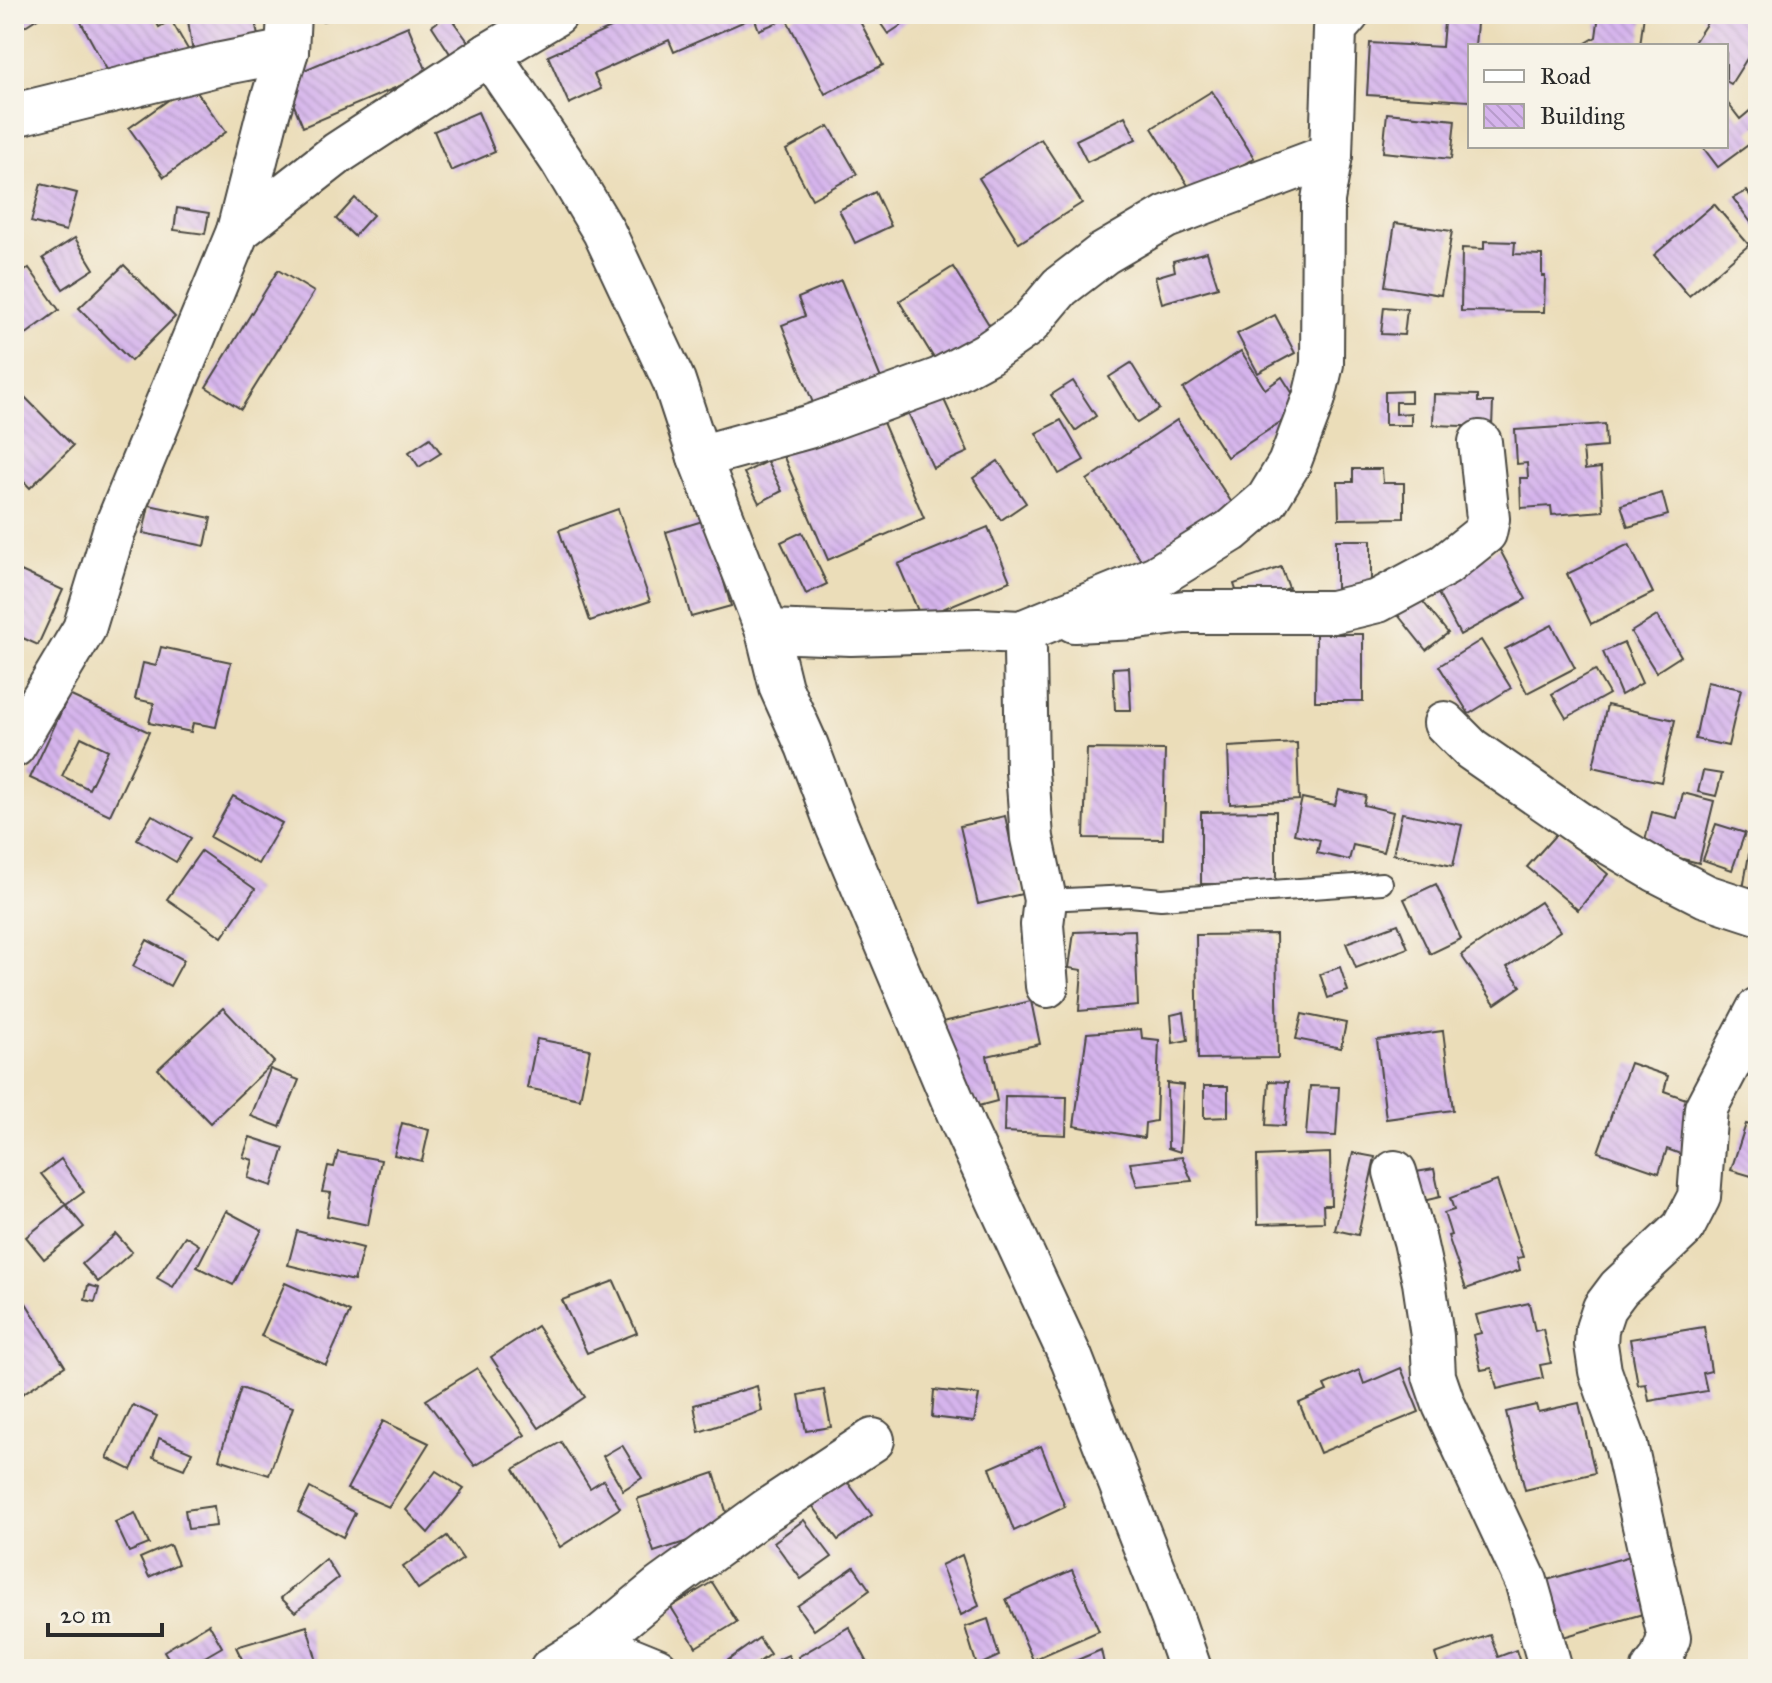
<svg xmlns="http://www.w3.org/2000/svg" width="1772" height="1683" font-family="'IM FELL Great Primer',serif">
<defs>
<pattern id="building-back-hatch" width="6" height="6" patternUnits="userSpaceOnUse" patternTransform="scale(2)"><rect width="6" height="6" fill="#d5b4ec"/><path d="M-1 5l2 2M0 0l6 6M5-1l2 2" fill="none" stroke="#b79bcb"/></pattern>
</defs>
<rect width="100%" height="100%" fill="#f7f3e8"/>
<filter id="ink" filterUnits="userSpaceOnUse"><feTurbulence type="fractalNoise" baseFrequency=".0125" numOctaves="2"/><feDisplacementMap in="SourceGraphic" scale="16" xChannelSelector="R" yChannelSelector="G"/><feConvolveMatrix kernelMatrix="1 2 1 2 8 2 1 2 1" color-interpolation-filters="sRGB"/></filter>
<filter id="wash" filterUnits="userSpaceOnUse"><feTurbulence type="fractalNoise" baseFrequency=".006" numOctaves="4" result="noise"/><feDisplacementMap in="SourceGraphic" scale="32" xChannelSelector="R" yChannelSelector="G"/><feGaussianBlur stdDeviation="1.8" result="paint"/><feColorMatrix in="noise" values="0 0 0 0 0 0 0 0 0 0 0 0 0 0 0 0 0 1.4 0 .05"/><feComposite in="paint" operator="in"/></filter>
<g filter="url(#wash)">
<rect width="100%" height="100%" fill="#ebddb9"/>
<g id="blocks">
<!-- building -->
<g fill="url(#building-back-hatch)" fill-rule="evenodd">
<polygon points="14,14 40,14 41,16 14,33"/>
<polygon points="79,14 152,14 159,27 171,20 189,51 118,90 77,15"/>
<polygon points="187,14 254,14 259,42 193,53"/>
<polygon points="321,14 347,14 348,15 322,21"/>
<polygon points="448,14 469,43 451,55 432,26"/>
<polygon points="642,14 786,14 788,18 759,30 754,17 674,52 669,40 594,74 601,89 569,104 548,56"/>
<polygon points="799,14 856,14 883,65 825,94 787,20"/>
<polygon points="874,14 918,14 888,34"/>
<polygon points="1599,14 1644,14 1640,46 1581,46 1596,37"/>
<polygon points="1703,14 1758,16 1758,41 1731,84 1726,81 1726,46 1693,44 1708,21 1701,17"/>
<polygon points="1444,22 1477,23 1475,46 1470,46 1470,101 1367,95 1370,43 1442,47"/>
<polygon points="408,26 428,74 303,127 283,79"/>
<polygon points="191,84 226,132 164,177 129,128"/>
<polygon points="1212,91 1254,158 1194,195 1152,128"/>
<polygon points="1726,101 1740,119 1752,109 1758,117 1758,125 1749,131 1755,140 1718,167 1702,146 1726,146"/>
<polygon points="478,112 495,152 451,171 434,131"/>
<polygon points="1387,113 1455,120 1451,159 1383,152"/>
<polygon points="1125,116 1136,139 1087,162 1076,140"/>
<polygon points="829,126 857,174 812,199 786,150"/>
<polygon points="1041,139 1082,203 1019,243 979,178"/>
<polygon points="41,184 77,193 66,231 31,222"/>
<polygon points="1747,191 1758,208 1758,232 1733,198"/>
<polygon points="875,192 891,226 855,243 839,210"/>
<polygon points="355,198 373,215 354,236 336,219"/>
<polygon points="1714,204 1749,245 1689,296 1654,255"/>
<polygon points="177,208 209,213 205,234 174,230"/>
<polygon points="1395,223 1452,231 1441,295 1385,286"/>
<polygon points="75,238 94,269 63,289 43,258"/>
<polygon points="1484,241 1515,242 1514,254 1542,255 1542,276 1545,276 1544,312 1461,311 1462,248 1484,249"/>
<polygon points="1207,252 1218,287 1162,303 1155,277 1175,271 1173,261"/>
<polygon points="124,265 175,317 131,361 79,308"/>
<polygon points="953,267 998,339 943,373 899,301"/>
<polygon points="29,268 59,310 14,343 14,279"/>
<polygon points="278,270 314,292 241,409 206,387"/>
<polygon points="841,280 882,381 815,408 782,325 805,316 798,298"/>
<polygon points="1384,307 1407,309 1404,335 1381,334"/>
<polygon points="1275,315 1295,353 1258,373 1237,334"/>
<polygon points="1241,351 1265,389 1282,377 1302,408 1227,457 1183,389"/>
<polygon points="1131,363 1159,409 1137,423 1109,377"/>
<polygon points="1073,381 1096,416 1075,431 1051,395"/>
<polygon points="14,386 73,446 30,488 14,471"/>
<polygon points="1411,391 1411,402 1396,402 1396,414 1411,413 1411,425 1385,425 1385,392"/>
<polygon points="941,393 968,452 933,468 906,408"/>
<polygon points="1434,394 1478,395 1478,402 1493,402 1492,427 1433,425"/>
<polygon points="876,406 924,518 828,560 780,448"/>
<polygon points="1061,420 1084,460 1059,474 1036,433"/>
<polygon points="1177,420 1238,512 1149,572 1087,480"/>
<polygon points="1605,424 1606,447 1583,449 1585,470 1601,468 1603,511 1552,515 1551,506 1521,508 1520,478 1528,478 1527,463 1517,464 1515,430"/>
<polygon points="430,438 441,453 419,467 409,452"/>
<polygon points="767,461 782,491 759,503 744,473"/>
<polygon points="998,461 1026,503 1001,520 973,478"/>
<polygon points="1353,469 1382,469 1383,483 1404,483 1404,518 1339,519 1338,482 1353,482"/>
<polygon points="1662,493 1668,515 1628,527 1621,505"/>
<polygon points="149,505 211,518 205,546 143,533"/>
<polygon points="618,509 650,601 590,621 559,530"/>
<polygon points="706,520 731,606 691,617 666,532"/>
<polygon points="988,527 1010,581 921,618 898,564"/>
<polygon points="802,532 827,584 806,594 781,542"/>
<polygon points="1336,540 1371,540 1371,600 1336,601"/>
<polygon points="1629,544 1653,593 1591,624 1567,574"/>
<polygon points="1499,548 1526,599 1460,635 1433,584"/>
<polygon points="1281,567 1289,588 1241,605 1234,584"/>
<polygon points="21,571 63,590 38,645 14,634 14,586"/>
<polygon points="1420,598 1448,633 1426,650 1398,615"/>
<polygon points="1657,616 1681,656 1656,672 1631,632"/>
<polygon points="1552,625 1575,668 1527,693 1505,649"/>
<polygon points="1316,634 1363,634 1363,701 1315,701"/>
<polygon points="1481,640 1511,688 1469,714 1439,666"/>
<polygon points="1624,643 1642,683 1621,695 1603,652"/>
<polygon points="161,647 231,662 216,727 193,723 191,732 149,723 154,703 135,699 143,663 156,666"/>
<polygon points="1129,667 1131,710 1115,710 1113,668"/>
<polygon points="1595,670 1609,694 1566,718 1552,694"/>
<polygon points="1707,682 1741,689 1728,746 1695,739"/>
<path d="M69,695L149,732L110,815L30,778ZM81,737L108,750L89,789L62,776Z"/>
<polygon points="1607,705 1675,720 1661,782 1593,767"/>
<polygon points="1297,743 1299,800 1230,804 1228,747"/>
<polygon points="1087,749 1165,750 1163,839 1084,838"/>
<polygon points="1703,771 1722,774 1716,796 1698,792"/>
<polygon points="1339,790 1366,796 1364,805 1393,812 1383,852 1353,845 1349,860 1317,853 1320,840 1294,834 1302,798 1335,805"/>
<polygon points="1683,793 1714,801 1699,863 1643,849 1652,812 1677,818"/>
<polygon points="233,796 282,823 258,864 210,837"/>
<polygon points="1276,811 1276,884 1201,884 1201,812"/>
<polygon points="1402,813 1462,825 1453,866 1393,854"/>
<polygon points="152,815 191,838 176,862 137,839"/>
<polygon points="1005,816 1022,894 978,904 960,826"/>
<polygon points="1755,819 1758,820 1758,898 1742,895"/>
<polygon points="1716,824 1745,833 1732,870 1703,860"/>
<polygon points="1558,832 1608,874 1578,910 1527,867"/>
<polygon points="201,851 255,889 222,937 167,899"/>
<polygon points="1436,884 1461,939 1430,954 1404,899"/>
<polygon points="1540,902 1560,931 1507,967 1521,986 1495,1004 1461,955"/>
<polygon points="1398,924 1408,948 1356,968 1346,943"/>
<polygon points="1135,930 1138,1006 1079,1011 1082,970 1069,968 1074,932"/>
<polygon points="1276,934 1278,1058 1198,1059 1196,935"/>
<polygon points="147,940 184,960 170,986 133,966"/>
<polygon points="1340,967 1348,991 1328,998 1320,974"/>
<polygon points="1031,1001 1040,1044 987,1056 997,1101 963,1110 943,1022"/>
<polygon points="223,1008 274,1062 210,1123 158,1069"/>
<polygon points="1184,1012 1188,1040 1173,1043 1171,1015"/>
<polygon points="1302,1014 1346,1023 1341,1048 1296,1039"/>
<polygon points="1141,1029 1142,1038 1159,1040 1156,1121 1145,1123 1144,1138 1074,1126 1087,1033"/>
<polygon points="1443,1031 1453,1110 1386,1119 1377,1040"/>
<polygon points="537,1039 590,1049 580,1099 527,1088"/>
<polygon points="1630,1063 1668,1076 1664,1091 1700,1104 1683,1155 1667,1149 1659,1173 1598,1152"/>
<polygon points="270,1069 299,1080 280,1127 251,1116"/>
<polygon points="1269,1081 1288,1082 1285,1126 1266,1125"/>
<polygon points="1167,1083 1183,1085 1180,1152 1168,1148"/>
<polygon points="1204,1086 1228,1086 1228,1117 1204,1118"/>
<polygon points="1310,1086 1339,1087 1336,1136 1306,1135"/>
<polygon points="1005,1096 1067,1097 1066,1135 1004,1132"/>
<polygon points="402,1123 429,1130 422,1161 394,1155"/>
<polygon points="1746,1124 1758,1127 1758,1178 1731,1170"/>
<polygon points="250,1137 284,1148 272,1186 248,1178 253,1160 243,1157"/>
<polygon points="338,1152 381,1160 368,1225 327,1216 331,1193 322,1192 328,1166 334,1167"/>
<polygon points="1330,1153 1331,1205 1323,1205 1324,1222 1258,1224 1257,1156"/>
<polygon points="1353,1153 1375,1157 1358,1235 1335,1230"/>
<polygon points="1182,1157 1192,1181 1137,1186 1130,1163"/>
<polygon points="61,1159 84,1192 66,1205 84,1227 44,1259 26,1237 66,1205 41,1174"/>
<polygon points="1434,1169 1440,1197 1423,1201 1416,1172"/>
<polygon points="1497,1181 1523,1257 1517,1258 1520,1270 1466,1289 1448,1236 1451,1235 1444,1213 1454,1210 1450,1198"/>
<polygon points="226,1211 262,1230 233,1285 197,1267"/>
<polygon points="297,1231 363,1248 354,1281 288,1265"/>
<polygon points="116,1234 132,1252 98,1282 82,1264"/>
<polygon points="185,1236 199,1245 173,1287 157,1278"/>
<polygon points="614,1281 637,1333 587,1353 562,1300"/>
<polygon points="285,1283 350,1312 326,1365 261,1336"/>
<polygon points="88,1285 99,1288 95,1302 85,1300"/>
<polygon points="26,1303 65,1366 22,1394 14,1382 14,1311"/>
<polygon points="1529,1303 1535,1331 1543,1329 1551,1363 1540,1365 1543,1378 1497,1389 1492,1368 1481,1370 1473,1335 1481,1333 1476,1315"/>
<polygon points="537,1326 585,1397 539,1428 491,1357"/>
<polygon points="1704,1327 1711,1371 1703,1373 1707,1391 1649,1401 1646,1384 1638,1385 1630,1339"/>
<polygon points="477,1368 525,1435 475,1466 426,1400"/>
<polygon points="1401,1368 1419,1412 1320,1453 1299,1403 1327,1391 1324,1385 1359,1370 1364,1384"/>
<polygon points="757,1386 762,1411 699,1432 694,1405"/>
<polygon points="241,1388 293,1407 269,1475 219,1459"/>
<polygon points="824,1390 831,1427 806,1431 799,1395"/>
<polygon points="934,1390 979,1395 974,1422 932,1417"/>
<polygon points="1579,1403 1595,1473 1525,1490 1506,1412 1536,1405 1538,1412"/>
<polygon points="133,1405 157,1416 131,1470 107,1458"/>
<polygon points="383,1421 429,1443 389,1507 347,1489"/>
<polygon points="159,1438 192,1452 184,1469 153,1457"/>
<polygon points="561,1442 590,1488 603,1480 620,1508 560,1547 514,1469"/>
<polygon points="622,1445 642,1478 623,1490 603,1456"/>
<polygon points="1041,1446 1065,1507 1014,1531 990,1468"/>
<polygon points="436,1471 464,1489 428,1533 406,1510"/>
<polygon points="714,1473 731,1527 654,1552 637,1499"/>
<polygon points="846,1480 872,1515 838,1540 812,1505"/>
<polygon points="310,1488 355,1513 343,1537 298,1512"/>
<polygon points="214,1506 216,1526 188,1529 185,1510"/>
<polygon points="135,1513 149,1544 129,1552 115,1522"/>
<polygon points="804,1520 832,1557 801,1579 774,1542"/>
<polygon points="447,1536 463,1559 418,1589 403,1567"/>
<polygon points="170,1545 178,1564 149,1577 140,1558"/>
<polygon points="1637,1554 1653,1611 1563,1637 1547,1580"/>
<polygon points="962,1555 979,1606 961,1615 941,1565"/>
<polygon points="326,1559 338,1578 295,1612 281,1598"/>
<polygon points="854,1567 870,1590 814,1630 797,1606"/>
<polygon points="1072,1570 1099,1631 1033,1660 1006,1599"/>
<polygon points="712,1582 737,1622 696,1647 671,1607"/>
<polygon points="988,1619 999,1656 977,1666 965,1627"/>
<polygon points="209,1624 222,1647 184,1669 175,1669 164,1651"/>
<polygon points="307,1626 319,1669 247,1669 236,1647"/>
<polygon points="849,1627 869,1665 863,1669 804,1669 798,1657"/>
<polygon points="1490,1635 1498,1657 1516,1650 1522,1669 1440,1669 1435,1654"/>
<polygon points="759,1638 770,1654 750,1669 733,1669 727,1661"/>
<polygon points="1101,1650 1105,1669 1056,1669"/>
<polygon points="788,1655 795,1669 767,1669 765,1666"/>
</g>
</g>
</g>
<g filter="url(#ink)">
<use href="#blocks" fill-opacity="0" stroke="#484640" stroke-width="2"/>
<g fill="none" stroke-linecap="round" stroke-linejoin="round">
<!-- service casing -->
<g stroke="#484640" stroke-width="24">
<polyline id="service" points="1045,900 1130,896 1161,899 1382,883"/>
</g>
<!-- minor casing -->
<g stroke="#484640" stroke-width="46">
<g id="minor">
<polyline points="489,54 561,160 604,232 674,381 699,457 767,631 781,688 807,746 837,826 964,1127 1072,1360 1172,1617 1190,1669"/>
<polyline points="14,115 221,64 287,51"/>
<polyline points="238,231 267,117 287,51 289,14"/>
<polyline points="699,457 808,427 940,379 988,353 1028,325 1060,287 1103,254 1166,217 1331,155"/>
<polyline points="1074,621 1137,618 1184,612 1332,612 1378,601 1445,565 1485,533 1488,519 1480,442"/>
<polyline points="767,631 851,634 978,630 1021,632 1156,577 1231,531 1267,500 1289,464 1314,398 1322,364 1323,200 1331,155 1335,29 1348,14"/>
<polyline points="1021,632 1025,650 1027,771 1032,838 1045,900 1042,925 1047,986"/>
<polyline points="1445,723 1471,749 1594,834 1655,870 1706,896 1758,913"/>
<polyline points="14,746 84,629 114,531 238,231 338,153 489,54 556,14"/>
<polyline points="1395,1172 1415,1241 1424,1282 1432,1336 1434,1376 1444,1405 1526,1581 1551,1669"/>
<polyline points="593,1643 657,1669"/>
<polyline points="551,1669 593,1643 661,1587 767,1510 873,1440"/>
<polyline points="1653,1669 1661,1659 1669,1638 1626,1445 1600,1371 1596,1344 1597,1329 1604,1308 1619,1288 1683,1228 1699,1197 1706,1108 1758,1009"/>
</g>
</g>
<!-- service -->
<use href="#service" stroke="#fff" stroke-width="20"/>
<!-- minor -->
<use href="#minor" stroke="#fff" stroke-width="42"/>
</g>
</g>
<!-- margin -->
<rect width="1772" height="1683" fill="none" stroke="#f7f3e8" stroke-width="48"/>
<!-- legend -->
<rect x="1468" y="44" width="260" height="104" fill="#f7f3e8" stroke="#a5a39c" stroke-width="2"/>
<rect x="1484" y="70" width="40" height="12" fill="#ffffff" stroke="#a5a39c" stroke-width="2"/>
<text x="1540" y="84" font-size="24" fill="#2b2b2b">Road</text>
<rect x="1484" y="104" width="40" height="24" fill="url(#building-back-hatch)" stroke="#a5a39c" stroke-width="2"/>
<text x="1540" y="124" font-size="24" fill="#2b2b2b">Building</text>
<!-- scale -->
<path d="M48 1623v12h114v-12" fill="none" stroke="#2b2b2b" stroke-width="4"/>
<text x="60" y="1623" font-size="24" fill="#2b2b2b" stroke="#f7f3e8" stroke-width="6" paint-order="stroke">20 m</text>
</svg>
